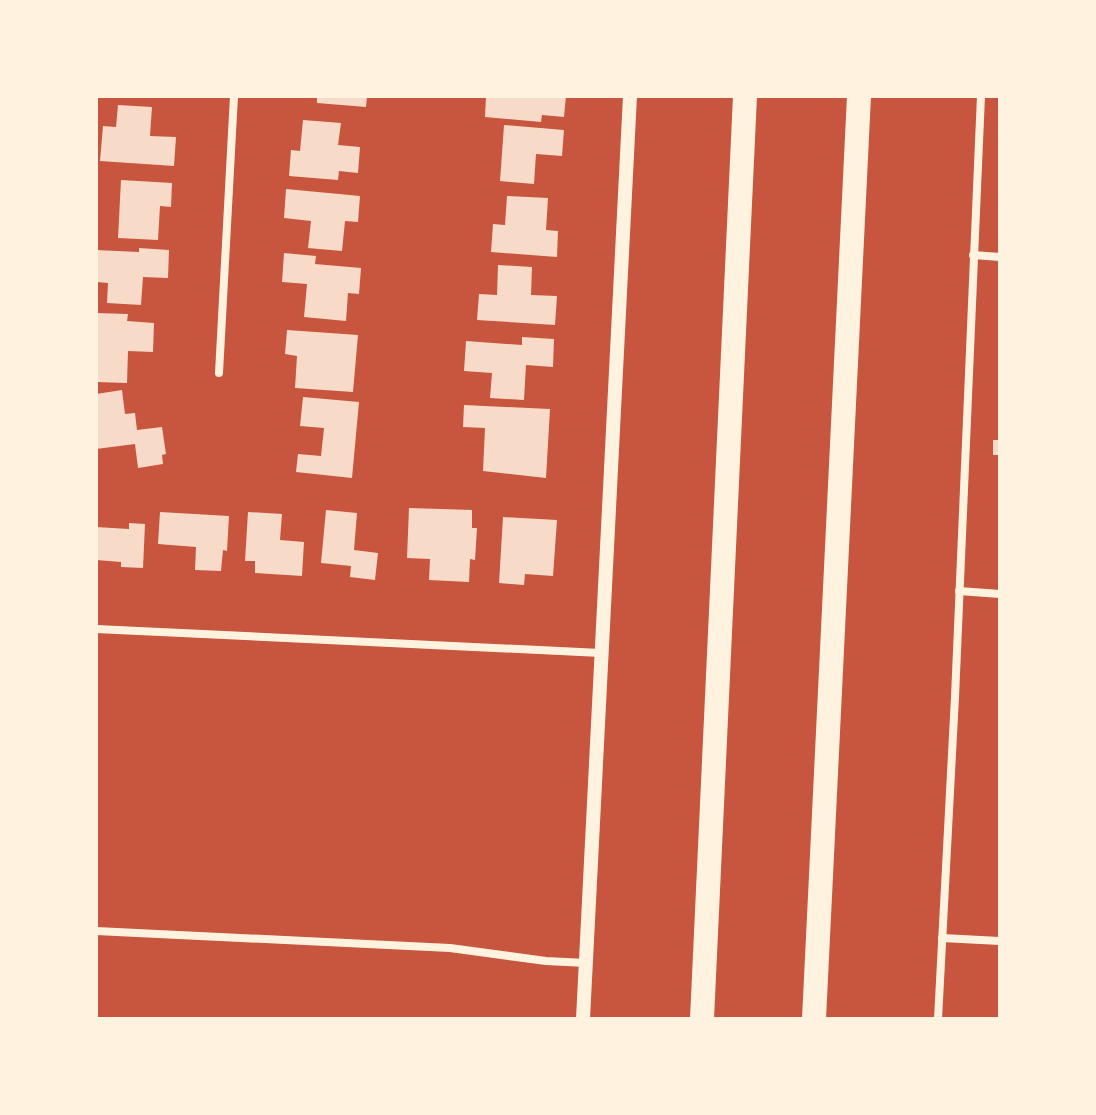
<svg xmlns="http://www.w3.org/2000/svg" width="1096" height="1115" font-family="'Fira Sans',sans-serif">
<rect width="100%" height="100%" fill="#c8553d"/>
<!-- building -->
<g fill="#f7dbc8">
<polygon points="317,96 367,96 366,107 317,103"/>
<polygon points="486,96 566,96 564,117 542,115 541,122 485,117"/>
<polygon points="118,105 152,107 150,136 176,137 174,166 100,161 103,126 116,127"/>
<polygon points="303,120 341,123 338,145 360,147 358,173 339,171 338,180 289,176 291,150 300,151"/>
<polygon points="504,125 564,130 562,156 536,154 534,184 500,181"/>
<polygon points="121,180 172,183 171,207 160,206 158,240 118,238"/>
<polygon points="286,189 360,196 358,222 345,221 342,251 308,248 311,221 284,218"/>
<polygon points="507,196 548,198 546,230 558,231 557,257 491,252 493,224 505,225"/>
<polygon points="139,248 169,250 168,278 143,277 141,305 107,303 108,283 96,282 96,250 139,252"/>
<polygon points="284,253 316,256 315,264 361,268 359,294 348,293 346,321 304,317 307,284 282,282"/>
<polygon points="498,265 532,267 531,295 557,296 555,325 477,320 479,294 497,295"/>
<polygon points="96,313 128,314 127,321 154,323 153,352 128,351 127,383 96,382"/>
<polygon points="287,330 358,335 353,392 295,388 297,356 285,354"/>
<polygon points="522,337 554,339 553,367 526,365 524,400 490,398 492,373 464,371 466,341 522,345"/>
<polygon points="122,390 125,414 135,413 137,430 162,427 166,454 162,455 163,464 138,468 135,444 96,449 96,394"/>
<polygon points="303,397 359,402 352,478 296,472 298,454 321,456 324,428 300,426"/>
<polygon points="464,405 550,409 546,478 483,471 485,428 463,427"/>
<rect x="993" y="440" width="7" height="15"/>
<polygon points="409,508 472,510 472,528 477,528 475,560 470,559 469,582 429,580 430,559 407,558"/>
<polygon points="326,510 357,513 354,550 378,553 375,580 350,577 351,566 321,563"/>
<polygon points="160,512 229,516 227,551 223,550 221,571 195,570 196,547 158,544"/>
<polygon points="248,512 282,514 280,540 304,542 302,576 255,573 255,561 245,561"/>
<polygon points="503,517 557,520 553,576 525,574 524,585 499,583"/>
<polygon points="129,523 145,524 143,568 121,567 121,562 96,560 96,527 129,529"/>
</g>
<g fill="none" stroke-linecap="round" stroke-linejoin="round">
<!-- minor -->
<g stroke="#fff3e0" stroke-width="8">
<polyline points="973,255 1000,257"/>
<polyline points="219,373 234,96"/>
<polyline points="959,591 1000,594"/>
<polyline points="96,629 601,653"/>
<polyline points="96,931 450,948 546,961 586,963"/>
<polyline points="942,938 1000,941"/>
<polyline points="938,1019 955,697 981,96"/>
</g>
<!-- tertiary -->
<polyline stroke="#fff3e0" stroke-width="14" points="583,1019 630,96"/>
<!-- motorway -->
<g stroke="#fff3e0" stroke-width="24">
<polyline points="702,1019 745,96"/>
<polyline points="814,1019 859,96"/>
</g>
</g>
<!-- border -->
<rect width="1096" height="1115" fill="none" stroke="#fff3e0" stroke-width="196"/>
</svg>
